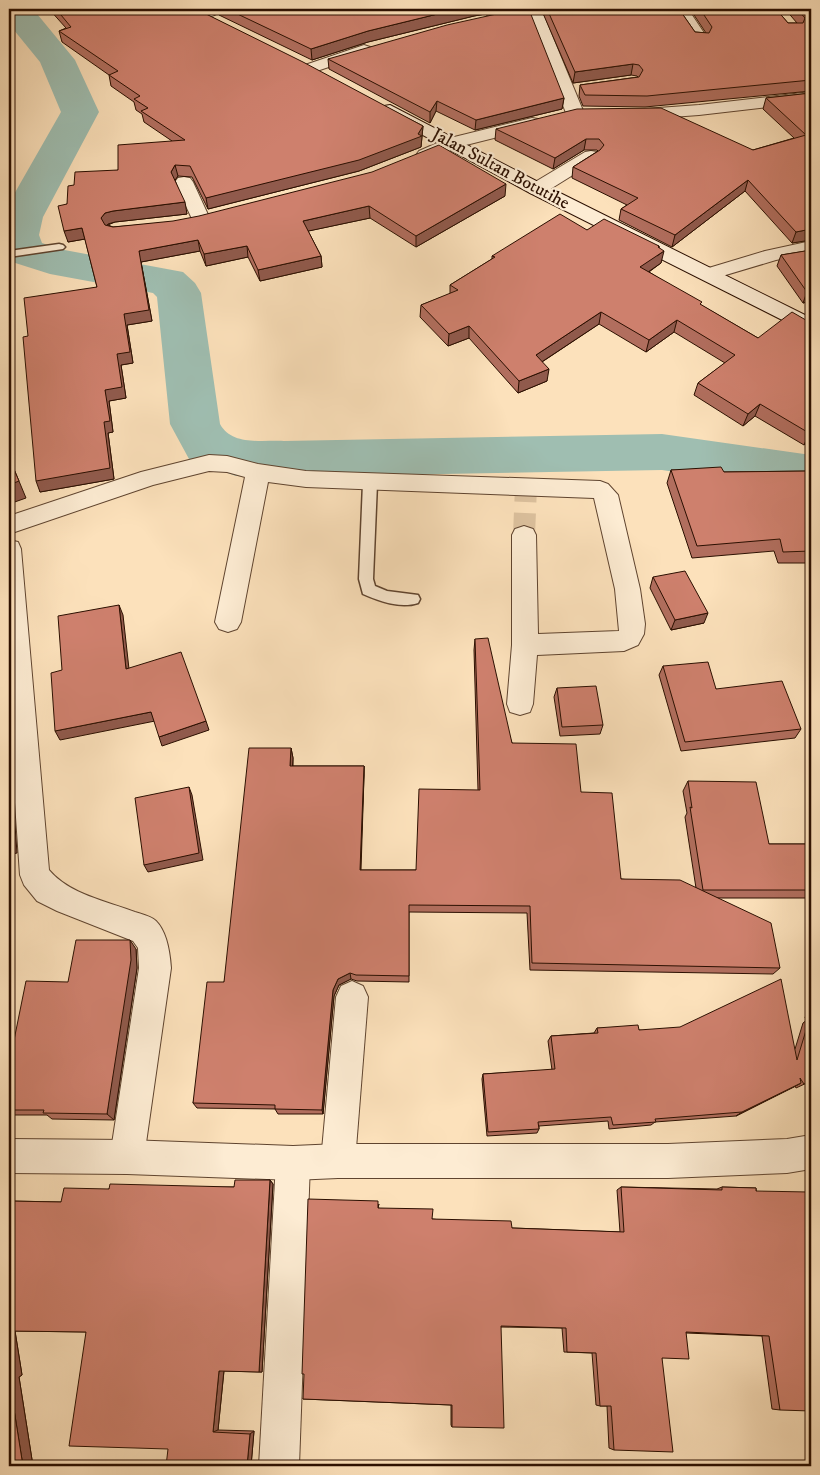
<svg xmlns="http://www.w3.org/2000/svg" width="820" height="1475" font-family="'IM FELL DW Pica',serif">
<rect width="100%" height="100%" fill="#fce1bb"/>
<filter id="stains"><feTurbulence type="fractalNoise" baseFrequency=".004" numOctaves="4"/><feColorMatrix values="0 0 0 0 .2 0 0 0 0 .09 0 0 0 0 .02 0 0 0 .5 -.17"/></filter>
<radialGradient id="worn" r=".72"><stop offset=".6" stop-color="#630" stop-opacity="0"/><stop offset="1" stop-color="#630" stop-opacity=".3"/></radialGradient>
<g fill="none" stroke-linecap="round" stroke-linejoin="round">
<!-- river -->
<path fill="#9fbeb1" fill-rule="evenodd" d="M9,9H33L75,60L99,112L43,217L39,235L42,243L59,249L183,272L195,283L201,293L220,424C232,446 262,440 284,441L662,434L811,455V493L662,470L284,477L236,476L189,459L170,424L157,297L153,293L50,274L9,261V203L61,112L40,62L9,24Z"/>
<!-- minor-tunnel -->
<polyline stroke="#ddc29f" stroke-width="22" stroke-dasharray="22 11" stroke-linecap="butt" points="524,535 526,487"/>
<!-- service casing -->
<g stroke="#5f442f" stroke-width="3">
<g id="service">
<polygon points="59,244 63,245 65,247 63,249 9,257 9,251"/>
<path d="M370,478L375,479L377,483L373,579L375,586L387,591L418,595L420,599L418,603C400,609 379,601 363,594L359,579L363,483L365,479Z"/>
</g>
</g>
<!-- minor casing -->
<g stroke="#5f442f" stroke-width="2">
<g id="minor">
<path d="M201,9H223C217,16 204,19 196,17L193,14Z"/>
<path d="M520,9L542,13L544,16L584,113L581,117L575,118L569,117L566,113L530,20C516,18 501,26 487,22L485,19L487,16Z"/>
<polygon points="672,9 688,9 708,39 706,42 694,42"/>
<polygon points="364,45 370,47 372,50 370,53 311,73 305,71 303,68 305,65"/>
<polygon points="811,92 811,102 699,115 631,120 625,119 622,115 625,111 631,110 699,105"/>
<polygon points="532,118 538,119 541,123 538,127 458,147 431,159 425,160 419,159 416,155 419,151 446,139"/>
<polygon points="591,151 597,152 600,156 597,160 544,193 537,195 530,193 528,189 530,185 585,152"/>
<polygon points="184,177 190,178 193,182 210,219 208,223 201,225 194,223 192,219 175,182 178,178"/>
<polygon points="811,241 811,253 776,260 709,280 702,278 699,274 702,270 765,251"/>
<polygon points="209,455 227,456 258,464 306,471 600,481 608,484 618,495 640,589 645,624 644,634 638,645 624,651 537,655 533,704 530,712 520,715 510,712 507,704 512,645 512,535 515,529 524,526 533,529 536,535 538,634 619,631 615,589 594,498 306,487 268,482 241,622 237,629 228,632 219,629 215,622 245,477 227,472 209,471 153,485 9,534 9,516 141,472"/>
<path d="M9,540L18,542L21,549L49,870C69,894 106,901 135,912C141,914 151,916 156,921C167,932 170,953 171,968L144,1157L139,1169L127,1174L115,1169L110,1157L139,968L138,948L133,941L57,911L37,901L24,885L20,875L9,716Z"/>
<polygon points="352,981 363,986 368,997 355,1161 350,1173 338,1178 326,1173 321,1161 336,997 341,986"/>
<polygon points="293,1146 305,1151 310,1163 299,1466 259,1466 276,1163 281,1151"/>
</g>
</g>
<!-- tertiary casing -->
<g stroke="#5f442f" stroke-width="2">
<polygon id="tertiary" points="811,1135 811,1169 787,1173 668,1178 338,1178 293,1180 127,1174 9,1173 9,1139 127,1140 293,1146 338,1144 668,1144 787,1139"/>
</g>
<!-- secondary casing -->
<g stroke="#2b0f00" stroke-width="2">
<polygon id="secondary" points="390,105 544,185 811,318 811,333 804,331 530,193 384,114 381,110 384,106"/>
</g>
<!-- service -->
<use href="#service" fill="#fdecd3" fill-rule="evenodd"/>
<!-- minor -->
<use href="#minor" fill="#fdecd3" fill-rule="evenodd"/>
<!-- tertiary -->
<use href="#tertiary" fill="#fdecd3" fill-rule="evenodd"/>
<!-- secondary -->
<use href="#secondary" fill="#fdecd3" fill-rule="evenodd"/>
</g>
<!-- wall -->
<g fill="#b16e5e" stroke="#2b0f00">
<polygon points="49,9 196,9 423,126 421,147 359,171 208,209 192,177 178,176 175,180 187,214 115,222 108,225 113,227 505,196 416,247 370,218 308,231 321,256 322,267 260,281 248,257 206,266 200,251 141,262 152,321 127,325 133,363 121,365 126,398 109,401 113,432 108,433 114,479 40,492 28,336 97,287 85,239 68,242 67,204 74,185 118,170 172,141 144,122 142,114 136,110 134,102 111,86 109,75 62,42 59,31 66,28"/>
<polygon points="218,9 514,9 474,16 368,42 312,60 219,15"/>
<polygon points="523,9 679,9 695,32 706,33 690,9 776,9 788,23 797,23 785,9 811,9 811,91 645,107 583,106 579,96 580,85 638,77 637,76 631,75 573,83 542,11"/>
<polygon points="328,59 564,98 562,109 475,130 436,111 430,123 329,69"/>
<polygon points="811,93 811,240 792,243 745,191 672,247 619,220 621,209 627,205 572,178 573,167 598,151 597,150 584,150 553,169 495,140 496,129 753,150 794,138 763,109 766,98"/>
<polygon points="587,230 659,246 661,263 649,272 701,305 758,338 811,439 804,445 755,416 743,426 694,395 698,383 725,363 674,332 646,352 599,324 542,362 547,381 518,393 469,338 448,346 420,317 421,305 450,294 450,285 492,259 492,256"/>
<polygon points="811,244 811,301 803,303 777,266 781,255 806,251 808,245"/>
<polygon points="671,470 724,472 811,471 811,563 778,563 774,551 692,558 667,483"/>
<polygon points="653,577 704,623 671,630 650,588"/>
<polygon points="475,639 512,743 581,792 621,879 696,888 685,817 687,813 683,791 688,781 769,844 811,844 811,898 717,898 780,968 773,974 530,970 527,913 409,912 409,982 357,981 351,979 339,985 334,996 323,1114 278,1114 275,1109 197,1108 193,1103 224,982 291,748 293,758 293,766 364,766 364,776 361,870 416,870 478,790 474,650"/>
<polygon points="663,666 716,689 801,729 795,738 681,751 659,675"/>
<polygon points="557,688 603,725 600,734 560,736 554,697"/>
<polygon points="136,949 137,968 114,1120 52,1119 47,1115 9,1115 9,1065"/>
<polygon points="811,998 811,1081 796,1088 795,1086 736,1116 655,1122 651,1125 609,1129 608,1121 539,1126 539,1129 537,1133 487,1136 482,1079 483,1074 552,1070 548,1041 551,1036 594,1033 597,1028 639,1030 795,1049 803,1023 808,1019 805,1018"/>
<polygon points="270,1180 273,1184 262,1372 259,1372 224,1371 218,1430 254,1431 251,1466 168,1449 86,1332 15,1331 22,1375 19,1377 33,1466 9,1466 9,1201 61,1202 109,1189 234,1187"/>
<polygon points="621,1187 717,1189 722,1187 756,1188 780,1410 772,1409 762,1336 686,1333 662,1358 614,1450 609,1448 607,1406 600,1406 596,1405 592,1353 564,1352 562,1328 501,1327 452,1427 451,1425 451,1405 303,1399 379,1204 378,1208 432,1219 512,1228 620,1232 617,1190"/>
</g>
<!-- shaded-wall -->
<g fill="#905a4c" stroke="#2b0f00">
<polygon points="458,9 514,9 474,16 368,42 312,60 311,49 368,31"/>
<polygon points="633,64 631,75 573,83 575,72"/>
<polygon points="564,98 562,109 475,130 476,120"/>
<polygon points="437,101 436,111 430,123 430,112"/>
<polygon points="423,126 421,147 359,171 208,209 206,198 418,134"/>
<polygon points="586,139 584,150 553,169 555,158"/>
<polygon points="175,165 178,176 173,183 171,172"/>
<polygon points="748,180 745,191 672,247 675,235"/>
<polygon points="506,184 505,196 416,247 416,236"/>
<polygon points="185,202 187,214 115,222 108,224 104,229 101,218 105,213 113,211"/>
<polygon points="369,206 370,218 304,232 303,221"/>
<polygon points="82,228 85,239 68,242 64,231"/>
<polygon points="811,229 811,240 792,243 796,232"/>
<polygon points="198,240 200,251 141,262 152,321 127,325 133,363 121,365 126,398 109,401 113,432 108,433 114,479 40,492 36,481 104,422 105,390 117,354 124,314 139,251"/>
<polygon points="247,246 248,257 206,266 204,254"/>
<polygon points="659,246 657,256 664,251 661,263 638,279 640,267"/>
<polygon points="321,256 322,267 260,281 258,270"/>
<polygon points="811,291 811,301 803,303 807,292"/>
<polygon points="601,312 599,324 534,367 536,355"/>
<polygon points="677,320 674,332 646,352 649,340"/>
<polygon points="469,326 469,338 448,346 449,334"/>
<polygon points="549,369 547,381 518,393 519,381"/>
<polygon points="760,404 755,416 743,426 748,414"/>
<polygon points="811,431 811,439 804,445 809,433"/>
<polygon points="9,457 26,498 9,504"/>
<polygon points="119,605 123,615 130,678 126,669"/>
<polygon points="708,613 704,623 671,630 675,620"/>
<polygon points="151,712 155,721 60,740 55,731"/>
<polygon points="206,721 209,730 162,746 159,737"/>
<polygon points="9,742 17,853 9,855"/>
<polygon points="291,748 293,758 292,775 290,766"/>
<polygon points="364,766 364,776 360,878 360,870"/>
<polygon points="189,787 192,795 203,860 148,872 144,865"/>
<polygon points="130,940 136,949 137,968 114,1120 107,1114"/>
<polygon points="350,973 351,979 339,985 334,996 323,1114 322,1110 333,990 338,979"/>
<polygon points="801,1083 794,1087 736,1116 742,1112"/>
<polygon points="270,1180 273,1184 262,1372 259,1372"/>
<polygon points="9,1331 15,1331 22,1375 19,1377 33,1466 23,1466 9,1378"/>
<polygon points="224,1370 218,1430 213,1432 219,1371"/>
<polygon points="254,1431 251,1466 247,1466 250,1434"/>
</g>
<!-- building -->
<g fill="#ce806d" stroke="#2b0f00">
<polygon points="56,9 196,9 303,62 423,126 418,134 422,136 359,160 206,198 190,166 175,165 171,172 185,202 113,211 105,213 101,218 105,225 113,227 173,221 199,216 372,172 439,145 506,184 416,236 369,206 303,221 321,256 258,270 247,246 204,254 198,240 139,251 149,310 124,314 130,352 117,354 122,387 105,390 110,421 104,422 110,468 36,481 23,337 28,336 24,298 97,287 82,228 64,231 58,206 67,204 68,186 74,185 75,172 118,170 118,145 185,140 141,111 148,108 134,99 140,96 109,75 118,71 59,31 71,27"/>
<polygon points="227,9 458,9 368,31 311,49"/>
<polygon points="547,9 679,9 695,32 709,33 712,27 700,9 776,9 788,23 803,23 805,18 797,9 811,9 811,80 647,96 585,95 580,85 639,77 643,70 639,65 633,64 575,72"/>
<polygon points="530,12 564,98 476,120 437,101 430,112 328,59 447,25 501,13"/>
<polygon points="811,93 811,229 796,232 748,180 675,235 621,209 638,198 573,167 600,150 604,145 599,139 586,139 555,158 496,129 577,109 661,108 753,150 806,135 766,98"/>
<polygon points="560,214 587,230 604,219 659,246 658,247 664,251 640,267 702,302 700,304 758,338 792,312 811,323 811,431 809,433 760,404 748,414 698,383 735,355 677,320 649,340 601,312 536,355 549,369 519,381 469,326 449,334 421,305 458,290 450,285 495,257 492,256"/>
<polygon points="811,244 811,249 808,245"/>
<polygon points="811,250 811,291 807,292 781,255"/>
<polygon points="9,458 19,481 9,485"/>
<polygon points="721,467 724,472 811,471 811,551 783,552 780,539 697,546 671,470"/>
<polygon points="685,571 708,613 675,620 653,577"/>
<polygon points="119,605 126,669 181,652 206,721 159,737 151,712 55,731 51,673 62,670 58,616"/>
<polygon points="488,638 512,743 576,744 581,792 612,793 621,879 680,880 771,923 780,968 532,963 530,906 409,905 409,976 356,975 350,973 338,979 333,990 322,1110 275,1109 275,1105 193,1103 207,982 224,982 249,748 291,748 290,766 364,766 360,870 416,870 419,789 480,790 475,639"/>
<polygon points="708,662 716,689 782,681 801,729 685,742 663,666"/>
<polygon points="596,686 603,725 562,727 557,688"/>
<polygon points="688,781 756,782 769,844 811,844 811,890 703,890 690,807 692,808"/>
<polygon points="189,787 199,853 144,865 135,798"/>
<polygon points="76,940 130,940 131,960 107,1114 43,1113 44,1110 9,1110 9,1065 26,981 68,982"/>
<polygon points="781,979 797,1060 810,1017 811,1019 811,1080 804,1084 800,1078 801,1083 742,1112 655,1119 656,1122 613,1125 611,1117 538,1122 539,1129 488,1132 483,1074 555,1069 551,1036 598,1033 597,1028 638,1025 639,1030 680,1027"/>
<polygon points="235,1180 270,1180 259,1372 219,1371 213,1432 250,1434 247,1466 166,1466 168,1449 69,1446 86,1332 9,1331 9,1201 61,1202 64,1188 109,1189 110,1184 234,1187"/>
<polygon points="621,1187 722,1190 722,1187 756,1188 756,1191 808,1192 811,1209 811,1411 780,1410 769,1336 686,1332 689,1359 662,1358 673,1452 614,1450 611,1406 600,1406 596,1353 567,1352 566,1328 501,1326 504,1428 452,1427 452,1405 303,1399 304,1374 302,1374 308,1199 378,1201 378,1208 433,1209 432,1219 511,1221 512,1228 624,1232"/>
<polygon points="9,1349 13,1376 9,1378 23,1466 9,1466"/>
</g>
<g text-anchor="middle" stroke-width="4.5" stroke-linejoin="round" paint-order="stroke">
<!-- far-street labels -->
<g font-size="18" fill="#2b0f00" stroke="#fdecd3">
<text transform="translate(501 168) rotate(28)" y="6">Jalan Sultan Botutihe</text>
</g>
</g>
<!-- margin -->
<rect width="820" height="1475" fill="none" stroke="#fce1bb" stroke-width="30"/>
<rect x="10" y="10" width="800" height="1455" fill="none" stroke="#2b0f00" stroke-width="2.5"/>
<rect x="15" y="15" width="790" height="1445" fill="none" stroke="#2b0f00"/>
<rect width="100%" height="100%" filter="url(#stains)"/>
<rect width="100%" height="100%" fill="url(#worn)"/>
</svg>
